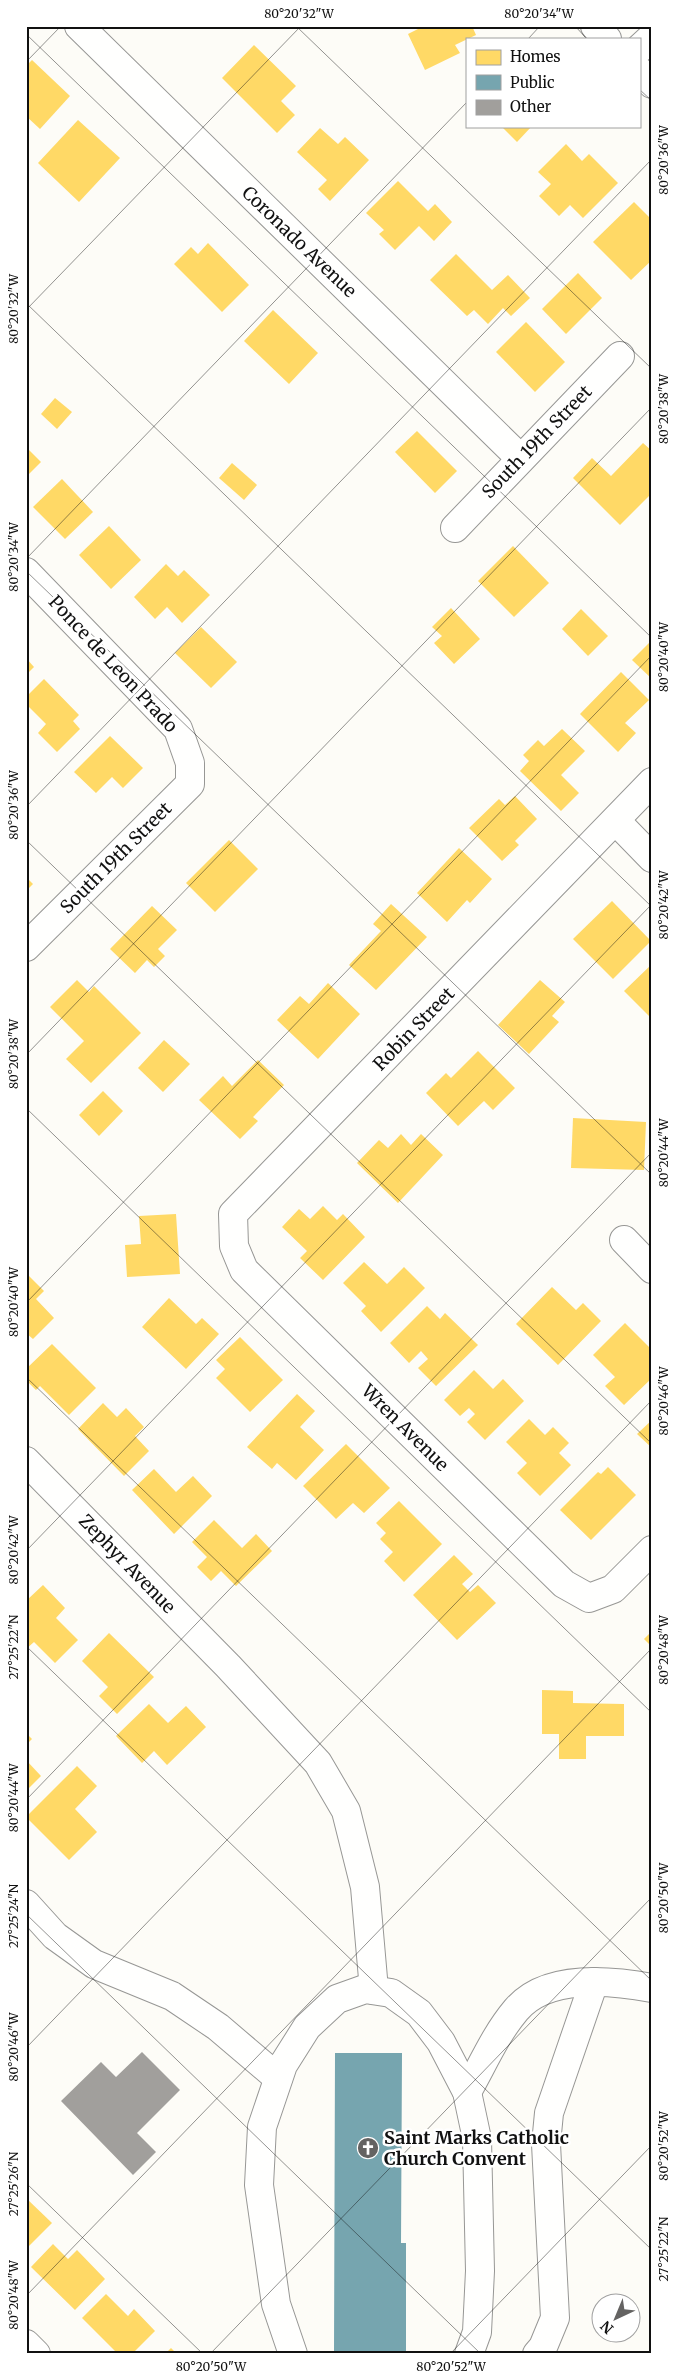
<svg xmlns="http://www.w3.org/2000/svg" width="678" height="2380" font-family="Merriweather,serif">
<rect width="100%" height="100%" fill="#fdfcf7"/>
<!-- homes -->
<g fill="#ffd966">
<polygon points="424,26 472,26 476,35 455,45 460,53 425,70 408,34"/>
<polygon points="254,45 296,86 281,101 295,115 277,133 222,78"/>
<polygon points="32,60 70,96 40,129 26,116 26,66"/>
<polygon points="78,120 120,158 79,202 38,163"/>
<polygon points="501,126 532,126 517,142"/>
<polygon points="320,128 338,144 345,137 369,160 330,201 318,189 327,180 297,152"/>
<polygon points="566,144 582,161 589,154 618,183 583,218 570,205 559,216 539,196 551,184 538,172"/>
<polygon points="398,181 428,211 435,204 452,222 434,241 419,226 395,250 379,234 384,230 366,213"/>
<polygon points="634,202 652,220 652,260 631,280 593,242"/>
<polygon points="208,243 249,285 222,312 174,264 191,247 198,254"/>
<polygon points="456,254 492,290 508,275 530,298 511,316 503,308 488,324 474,310 467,316 430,280"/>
<polygon points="578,273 602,298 566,334 542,309"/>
<polygon points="273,310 318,353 289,384 244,341"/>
<polygon points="526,322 565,362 535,392 496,352"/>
<polygon points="55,398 72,412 57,429 41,414"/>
<polygon points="417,431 457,471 435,493 395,452"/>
<polygon points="643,443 652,451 652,493 620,525 573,478 592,458 611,476"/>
<polygon points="26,447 41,462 26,477"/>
<polygon points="232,463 257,485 244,500 219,478"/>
<polygon points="62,479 93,512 65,539 33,507"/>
<polygon points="109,526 141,560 111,589 79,555"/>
<polygon points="513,546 549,583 514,617 478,581"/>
<polygon points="166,564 178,576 184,570 210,595 182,623 167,607 155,619 134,597"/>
<polygon points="451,608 480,639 454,664 434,643 442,636 432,627"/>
<polygon points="581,609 608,636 588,656 562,629"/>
<polygon points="201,627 237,662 211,688 175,653"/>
<polygon points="652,640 652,679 632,660"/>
<polygon points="26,658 34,667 26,675"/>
<polygon points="621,672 649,700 625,723 636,733 618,752 580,714"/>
<polygon points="44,679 79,715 73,721 80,729 57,752 38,733 46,724 26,704 26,697"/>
<polygon points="562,729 585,751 561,775 579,793 561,811 520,771 529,761 523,755 538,740 544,746"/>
<polygon points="110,736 143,768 123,788 112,777 96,793 74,772"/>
<polygon points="515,796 537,819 515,841 519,845 502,861 469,828 499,799 505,805"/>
<polygon points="229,840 258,869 215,912 186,883"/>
<polygon points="459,848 492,879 470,903 467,900 447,922 417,893"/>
<polygon points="26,877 33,884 26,891"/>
<polygon points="612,901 651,941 613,979 573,939"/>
<polygon points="391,904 427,937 376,990 349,965 381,931 373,924"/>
<polygon points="152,906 177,930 158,949 165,956 154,967 147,960 135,973 110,949"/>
<polygon points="652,964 652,1019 624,991"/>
<polygon points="77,980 89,992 94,986 141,1033 91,1083 66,1059 84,1041 50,1007"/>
<polygon points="540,980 565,1002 552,1016 559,1022 529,1054 498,1025"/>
<polygon points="328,983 360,1014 318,1059 277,1020 300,996 309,1004"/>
<polygon points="164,1040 190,1064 163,1092 138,1068"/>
<polygon points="478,1051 515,1088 493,1110 484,1101 458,1126 426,1093 446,1073 451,1078"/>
<polygon points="258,1060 284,1085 253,1117 258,1121 240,1139 199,1100 223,1076 232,1086"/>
<polygon points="103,1091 123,1111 99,1136 79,1115"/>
<polygon points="573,1118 646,1122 644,1170 571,1168"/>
<polygon points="401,1134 411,1145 421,1134 443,1155 398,1203 357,1163 379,1140 388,1148"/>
<polygon points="323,1206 337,1220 343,1214 365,1237 323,1280 300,1258 307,1251 282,1227 299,1209 310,1219"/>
<polygon points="176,1214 180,1274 127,1277 125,1245 141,1244 139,1216"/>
<polygon points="364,1262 387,1284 404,1267 425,1288 381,1332 361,1311 366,1306 343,1283"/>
<polygon points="26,1273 44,1291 36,1299 54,1318 33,1339 26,1333"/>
<polygon points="552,1287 576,1310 583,1303 601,1321 558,1365 516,1324"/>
<polygon points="169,1298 196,1324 202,1318 219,1334 186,1369 142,1327"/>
<polygon points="427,1306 440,1319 445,1313 478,1345 436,1386 418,1368 428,1359 421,1351 409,1363 390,1343"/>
<polygon points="625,1323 652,1350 652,1378 624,1405 605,1386 615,1377 593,1355"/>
<polygon points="240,1337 283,1380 250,1412 216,1378 225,1369 216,1360"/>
<polygon points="52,1344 96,1388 69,1415 40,1386 36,1390 26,1380 26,1369"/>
<polygon points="474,1370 493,1389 503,1379 524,1401 485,1440 467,1422 475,1414 469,1408 460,1416 444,1400"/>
<polygon points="297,1394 315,1411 300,1427 324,1450 296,1480 277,1463 272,1469 247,1447"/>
<polygon points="103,1403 117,1417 126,1408 144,1427 135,1436 149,1451 124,1476 78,1429"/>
<polygon points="529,1419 545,1435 553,1427 569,1443 559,1453 571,1465 540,1496 517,1473 527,1463 506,1442"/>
<polygon points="652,1420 652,1448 637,1434"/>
<polygon points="346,1444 390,1488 364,1513 353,1503 336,1519 303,1486"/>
<polygon points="608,1467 636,1495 591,1540 560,1510 598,1472 601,1474"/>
<polygon points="154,1469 176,1492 193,1476 212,1496 174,1534 132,1490"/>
<polygon points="399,1501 442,1544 404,1582 384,1561 393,1552 380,1539 386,1533 376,1523"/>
<polygon points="214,1520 242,1548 256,1534 272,1551 236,1586 221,1571 211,1581 197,1567 207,1557 192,1542"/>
<polygon points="454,1555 473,1574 462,1584 470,1592 478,1585 496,1603 457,1640 413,1595"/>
<polygon points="43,1585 65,1608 56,1618 78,1640 55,1663 34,1642 26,1649 26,1601"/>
<polygon points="652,1631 652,1647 644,1639"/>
<polygon points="109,1633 154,1677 117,1714 99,1696 108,1687 82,1661"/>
<polygon points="542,1690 573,1691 573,1703 624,1704 624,1736 586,1736 586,1759 559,1759 559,1734 542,1734"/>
<polygon points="149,1704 168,1723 186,1706 206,1727 167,1765 154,1751 142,1763 116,1736"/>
<polygon points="26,1733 32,1739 26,1745"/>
<polygon points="26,1760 41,1776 26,1791"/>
<polygon points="77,1766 97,1786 75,1809 97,1832 69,1860 26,1817"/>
<polygon points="26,2198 52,2223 26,2249"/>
<polygon points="53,2244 68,2259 77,2250 105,2279 75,2310 31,2267"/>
<polygon points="106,2294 128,2316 134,2309 155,2331 132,2354 118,2354 82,2318"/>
<polygon points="171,2348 177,2354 165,2354"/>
</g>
<!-- public -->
<polygon fill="#76a5af" points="335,2053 402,2053 401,2243 406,2243 406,2353 334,2352"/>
<!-- building -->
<polygon fill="#a19f9c" points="142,2052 180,2090 137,2133 156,2152 133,2175 61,2101 101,2062 116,2077"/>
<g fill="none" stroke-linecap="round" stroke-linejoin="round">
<!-- minor casing -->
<g stroke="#979795" stroke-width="30">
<g id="minor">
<polyline points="79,26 520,458"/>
<polyline points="595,26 607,39"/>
<polyline points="639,49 652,37"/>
<polyline points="639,71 652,84"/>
<polyline points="455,528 620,356"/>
<polyline points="26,572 178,729 190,763 190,784 26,947"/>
<polyline points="652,782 233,1214 234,1246 244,1270 564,1584 589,1598 613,1589 652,1550"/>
<polyline points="616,821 652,858"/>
<polyline points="624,1240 652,1269"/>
<polyline points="26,1461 228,1666 318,1763 346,1811 365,1887 374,1990"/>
<polyline points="26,1904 55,1936 94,1964 172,1996 218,2027 278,2078"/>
<path d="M467,2092C483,2064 495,2035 516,2010C546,1974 610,1980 652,1988"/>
<polyline points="26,2344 36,2354"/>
<polyline points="293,2354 276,2304 259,2185 262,2127 283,2065 307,2027 337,1999 365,1989 391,1993 419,2013 441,2042 467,2092 477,2139 480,2271 477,2332 469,2354"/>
<polyline points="537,2354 543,2347 555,2318 546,2144 549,2113 594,1982"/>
</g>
</g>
<!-- minor -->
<use href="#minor" stroke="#fffffe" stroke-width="28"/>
</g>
<!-- ticks -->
<path fill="none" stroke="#111" stroke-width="1" stroke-opacity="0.45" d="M296,26L652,369M575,26L587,39M26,34L652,638M528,39L540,26M26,62L61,26M639,89L652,101M26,303L652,907M26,310L301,26M26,559L467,102M26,571L652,1175M26,807L652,159M26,840L652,1444M26,1055L652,407M26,1108L652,1713M26,1303L652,655M26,1377L652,1981M26,1551L652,904M26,1646L652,2250M26,1800L652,1152M26,1914L481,2354M26,2048L652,1400M26,2183L203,2354M26,2296L652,1648M210,2354L652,1897M450,2354L652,2145"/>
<!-- icons -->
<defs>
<g id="church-disc" transform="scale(1.125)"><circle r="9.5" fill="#646362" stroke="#fff"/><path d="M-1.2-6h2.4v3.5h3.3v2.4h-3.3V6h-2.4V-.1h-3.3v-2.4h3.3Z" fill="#fff"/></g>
</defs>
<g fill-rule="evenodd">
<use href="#church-disc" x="368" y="2148"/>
</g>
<g text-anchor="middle" stroke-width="5" stroke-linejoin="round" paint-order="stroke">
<!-- street labels -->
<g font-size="18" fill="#111" stroke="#fff">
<text transform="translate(299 242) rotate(44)" y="6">Coronado Avenue</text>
<text transform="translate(537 442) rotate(-46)" y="6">South 19th Street</text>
<text transform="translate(113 664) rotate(47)" y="6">Ponce de Leon Prado</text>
<text transform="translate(116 858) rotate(-45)" y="6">South 19th Street</text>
<text transform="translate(414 1029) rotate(-46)" y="6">Robin Street</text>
<text transform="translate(405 1428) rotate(45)" y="6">Wren Avenue</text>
<text transform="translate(127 1564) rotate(46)" y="6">Zephyr Avenue</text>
</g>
<!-- poi labels -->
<g font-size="18" font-weight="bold" fill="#111" stroke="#fff" text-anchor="start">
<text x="384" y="2144">Saint Marks Catholic<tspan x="384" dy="21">Church Convent</tspan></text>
</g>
</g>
<!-- border -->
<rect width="678" height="2380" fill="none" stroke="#ffffff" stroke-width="55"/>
<!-- legend -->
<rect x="466" y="38" width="175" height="90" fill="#ffffff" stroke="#a0a0a0"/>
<rect x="476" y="50" width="25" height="15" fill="#ffd966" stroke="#a0a0a0"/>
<text x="510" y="62" font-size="15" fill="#111111">Homes</text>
<rect x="476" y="75" width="25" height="15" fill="#76a5af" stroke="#a0a0a0"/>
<text x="510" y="88" font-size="15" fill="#111111">Public</text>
<rect x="476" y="100" width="25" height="15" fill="#a19f9c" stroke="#a0a0a0"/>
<text x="510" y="112" font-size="15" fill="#111111">Other</text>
<!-- north arrow -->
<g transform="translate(616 2318) rotate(224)"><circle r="24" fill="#ffffff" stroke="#a0a0a0"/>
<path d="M0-4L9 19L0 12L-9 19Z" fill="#646362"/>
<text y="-8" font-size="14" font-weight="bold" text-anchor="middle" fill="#111111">N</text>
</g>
<rect x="28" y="28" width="622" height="2324" fill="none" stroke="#111" stroke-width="2"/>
<g font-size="12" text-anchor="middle" fill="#111">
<text x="299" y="18">80°20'32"W</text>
<text x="539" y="18">80°20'34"W</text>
<text transform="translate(664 160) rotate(-90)" y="4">80°20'36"W</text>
<text transform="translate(14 309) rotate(-90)" y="4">80°20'32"W</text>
<text transform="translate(664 409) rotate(-90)" y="4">80°20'38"W</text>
<text transform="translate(14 557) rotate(-90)" y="4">80°20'34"W</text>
<text transform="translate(664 657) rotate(-90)" y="4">80°20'40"W</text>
<text transform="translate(14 805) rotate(-90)" y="4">80°20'36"W</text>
<text transform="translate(664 905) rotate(-90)" y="4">80°20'42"W</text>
<text transform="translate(14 1054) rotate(-90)" y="4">80°20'38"W</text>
<text transform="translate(664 1153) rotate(-90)" y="4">80°20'44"W</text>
<text transform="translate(14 1302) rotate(-90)" y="4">80°20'40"W</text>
<text transform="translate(664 1401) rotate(-90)" y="4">80°20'46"W</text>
<text transform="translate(14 1550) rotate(-90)" y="4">80°20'42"W</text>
<text transform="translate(14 1647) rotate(-90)" y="4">27°25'22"N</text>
<text transform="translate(664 1650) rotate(-90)" y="4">80°20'48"W</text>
<text transform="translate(14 1798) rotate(-90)" y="4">80°20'44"W</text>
<text transform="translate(664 1898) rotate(-90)" y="4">80°20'50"W</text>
<text transform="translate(14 1916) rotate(-90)" y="4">27°25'24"N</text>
<text transform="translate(14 2047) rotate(-90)" y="4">80°20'46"W</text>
<text transform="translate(664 2146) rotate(-90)" y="4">80°20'52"W</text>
<text transform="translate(14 2184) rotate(-90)" y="4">27°25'26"N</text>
<text transform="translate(664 2249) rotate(-90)" y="4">27°25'22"N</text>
<text transform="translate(14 2295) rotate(-90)" y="4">80°20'48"W</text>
<text x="211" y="2371">80°20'50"W</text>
<text x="451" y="2371">80°20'52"W</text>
</g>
</svg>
